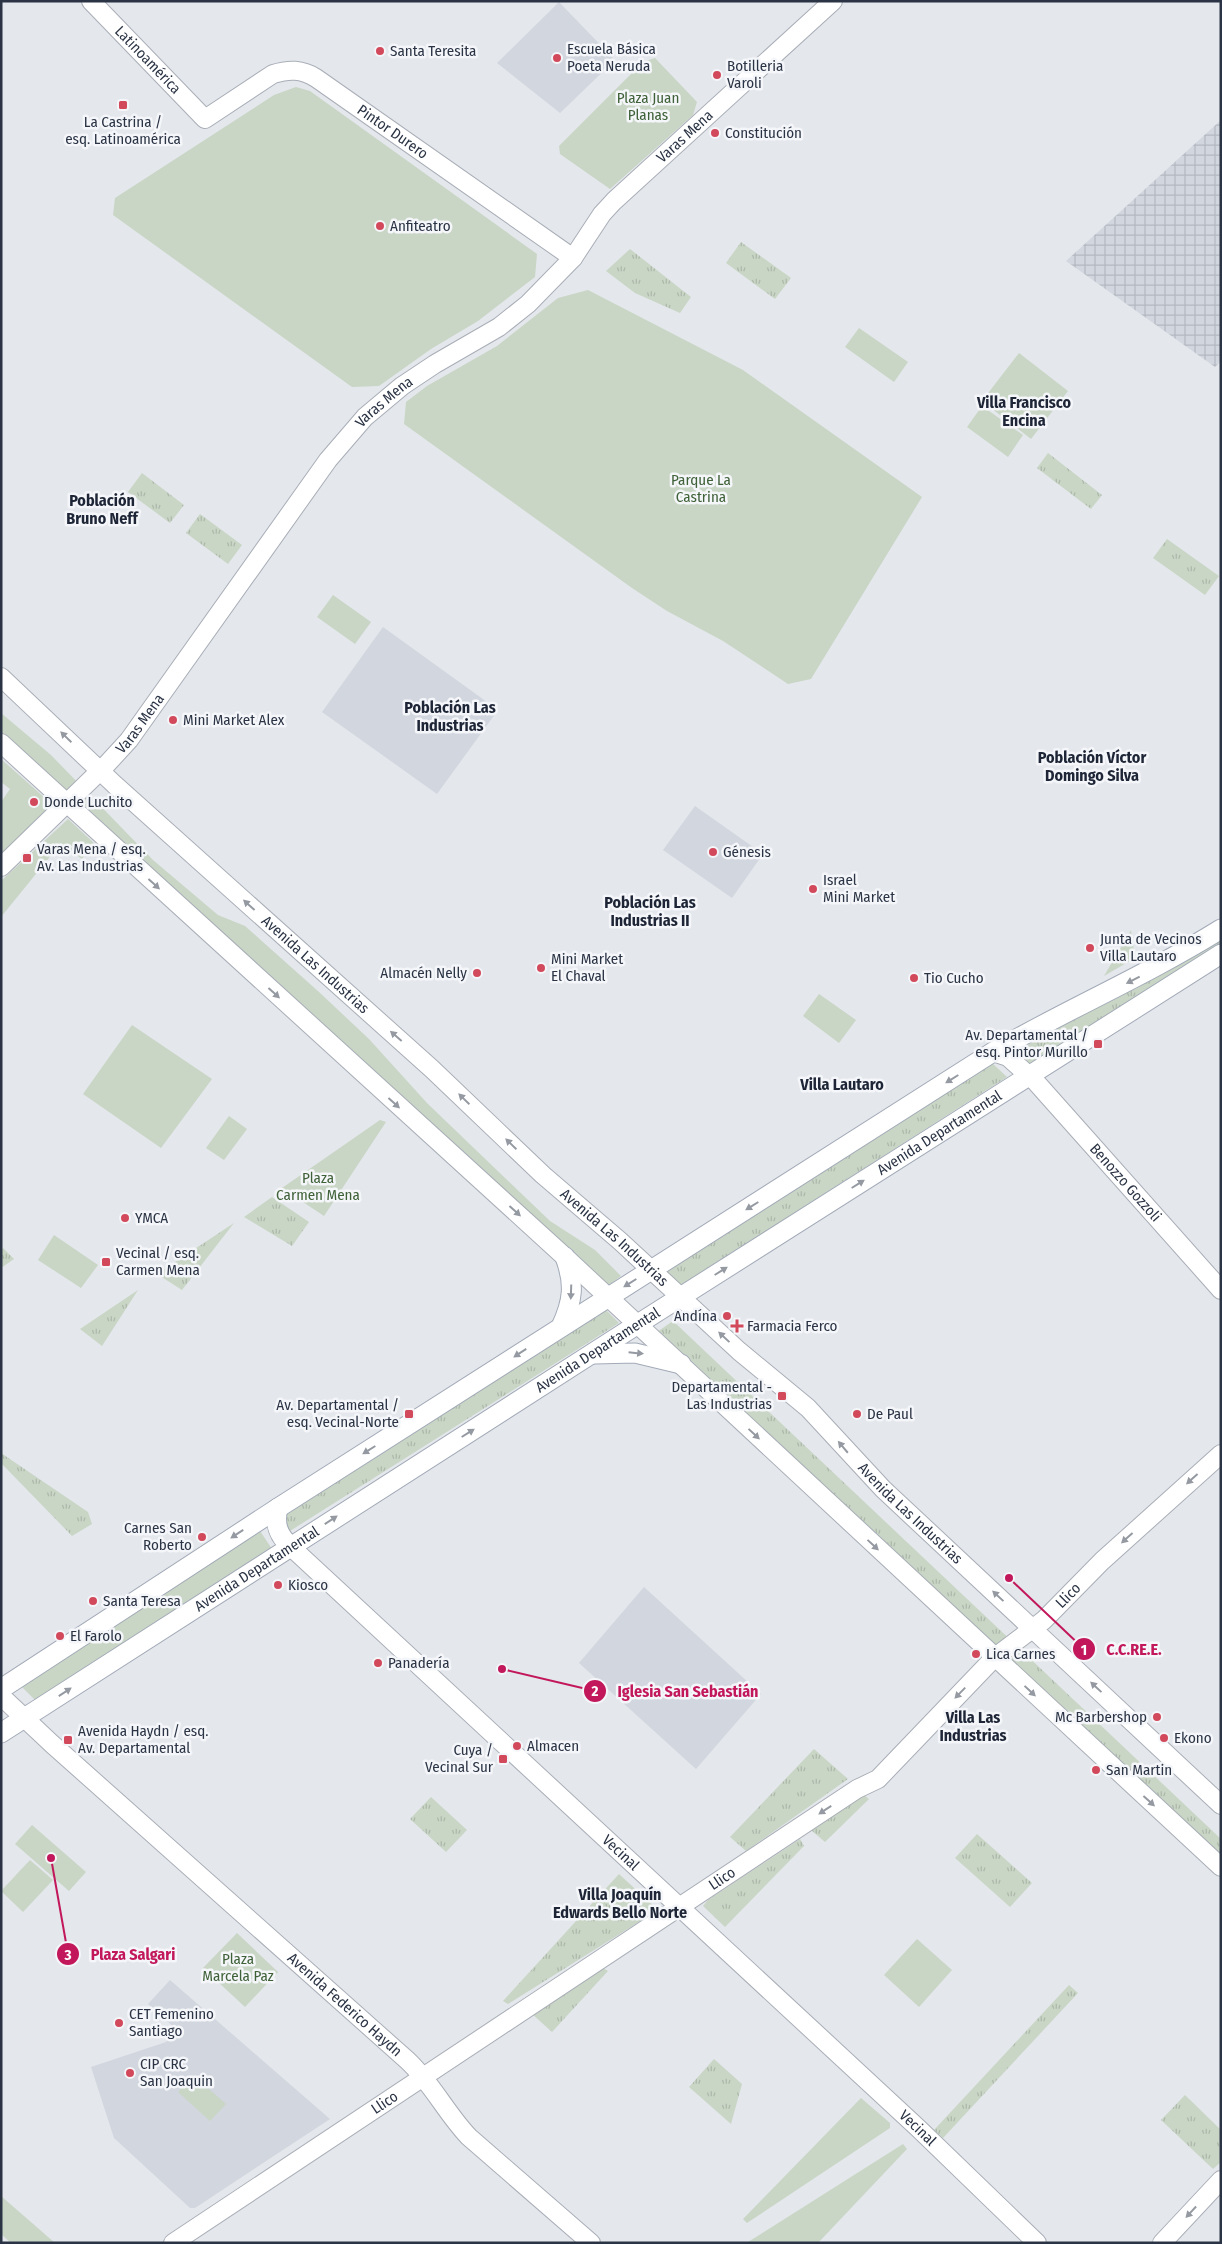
<svg xmlns="http://www.w3.org/2000/svg" width="1222" height="2244" font-family="'Fira Sans Condensed',sans-serif">
<defs>
<pattern id="industrial-grid" width="8" height="8" patternUnits="userSpaceOnUse" patternTransform="scale(1.25)"><rect width="8" height="8" fill="#d2d6de"/><path d="M0 4h8M4 0v8" fill="none" stroke="#b4b8c0"/></pattern>
<pattern id="grass-tufts" width="24" height="20" patternUnits="userSpaceOnUse" patternTransform="scale(1.25)"><rect width="24" height="20" fill="#c9d6c5"/><path d="M3 7l-1-3M5 7V3M7 7l1-3M15 17l-1-3M17 17v-4M19 17l1-3" fill="none" stroke="#adb8ab"/></pattern>
</defs>
<rect width="100%" height="100%" fill="#e4e7ec"/>
<!-- built -->
<g fill="#d2d6de">
<polygon points="559,2 615,60 560,113 497,63"/>
<polygon points="383,627 498,710 437,794 322,712"/>
<polygon points="695,806 763,854 732,898 663,850"/>
<polygon points="644,1587 761,1694 696,1769 579,1663"/>
<polygon points="170,1980 330,2119 195,2208 190,2208 114,2138 91,2067 166,2042 177,2030 148,2004"/>
</g>
<!-- industrial -->
<polygon fill="url(#industrial-grid)" points="1221,120 1221,361 1215,367 1066,261"/>
<!-- grass -->
<g fill="url(#grass-tufts)">
<polygon points="741,242 791,278 775,299 726,263"/>
<polygon points="630,249 691,297 680,313 635,293 606,271"/>
<polygon points="1048,453 1102,495 1091,509 1037,468"/>
<polygon points="142,473 184,505 170,523 128,492"/>
<polygon points="200,514 242,545 228,564 186,533"/>
<polygon points="1167,539 1219,576 1205,595 1153,558"/>
<polygon points="1221,937 1221,948 1029,1068 1011,1054 1127,991"/>
<polygon points="991,1062 1007,1077 678,1287 664,1273"/>
<polygon points="272,1197 309,1222 292,1246 244,1217"/>
<polygon points="234,1223 182,1290 157,1274"/>
<polygon points="3,1248 14,1259 1,1268 1,1250"/>
<polygon points="138,1290 102,1346 80,1329"/>
<polygon points="603,1307 619,1323 290,1531 282,1525 281,1514"/>
<polygon points="673,1321 1221,1839 1221,1860 654,1334"/>
<polygon points="1,1453 88,1512 92,1524 72,1536 1,1463"/>
<polygon points="814,1749 848,1779 746,1851 730,1837"/>
<polygon points="864,1795 869,1799 825,1842 811,1830"/>
<polygon points="431,1797 467,1830 446,1852 410,1819"/>
<polygon points="977,1834 1032,1883 1010,1907 955,1858"/>
<polygon points="800,1839 804,1846 725,1927 703,1906 708,1900"/>
<polygon points="619,1874 658,1910 508,2004 503,2001"/>
<polygon points="603,1968 608,1971 552,2032 531,2013"/>
<polygon points="1069,1985 1078,1993 943,2138 934,2130"/>
<polygon points="714,2059 742,2084 731,2124 689,2087"/>
<polygon points="1185,2095 1221,2130 1221,2162 1213,2169 1161,2120"/>
</g>
<!-- park -->
<g fill="#c9d6c5">
<polygon points="655,58 697,102 693,115 610,189 560,154 559,146 643,62"/>
<polygon points="296,87 310,91 537,254 535,277 478,321 431,349 379,386 352,387 113,215 115,198 274,95"/>
<polygon points="588,290 743,370 922,497 811,679 788,684 723,641 667,611 632,588 404,424 406,402 427,386 497,346 558,298"/>
<polygon points="859,328 908,362 894,382 845,347"/>
<polygon points="1019,353 1068,391 1031,439 982,401"/>
<polygon points="982,406 1023,435 1008,457 967,427"/>
<polygon points="333,595 371,622 355,644 317,617"/>
<polygon points="1,713 51,755 153,860 218,915 245,926 319,992 369,1039 427,1103 550,1221 595,1250 621,1276 605,1288 1,738"/>
<polygon points="1,759 54,806 1,856 1,802 10,789 1,782"/>
<polygon points="68,819 94,843 82,859 61,843 1,917 1,881"/>
<polygon points="1131,930 1135,958 1104,976"/>
<polygon points="819,994 856,1020 839,1043 803,1016"/>
<polygon points="132,1025 212,1079 161,1148 83,1094"/>
<polygon points="229,1116 247,1129 224,1160 206,1148"/>
<polygon points="380,1120 386,1122 324,1216 282,1188"/>
<polygon points="54,1235 98,1265 81,1288 38,1260"/>
<polygon points="258,1528 272,1549 36,1701 19,1684"/>
<polygon points="32,1825 86,1872 69,1891 15,1844"/>
<polygon points="30,1860 53,1880 23,1912 1,1891"/>
<polygon points="237,1933 278,1972 245,2007 203,1968"/>
<polygon points="917,1939 952,1970 919,2007 884,1975"/>
<polygon points="193,2075 226,2104 210,2121 178,2092"/>
<polygon points="861,2098 890,2123 890,2128 747,2223 743,2219"/>
<polygon points="903,2144 907,2149 818,2243 748,2242"/>
<polygon points="1,2196 55,2243 11,2243 1,2234"/>
</g>
<g fill="none" stroke-linecap="round" stroke-linejoin="round">
<!-- secondary casing -->
<g stroke="#a9aeb7" stroke-width="20">
<g id="secondary">
<path id="s1" d="M91,1L205,119L273,74C289,69 302,69 316,78L573,258"/>
<path id="s2" d="M1,677L115,785L432,1069L543,1175L620,1241L739,1351L808,1408L883,1489L1221,1805"/>
<polyline points="1,743 565,1257 1221,1867"/>
<path id="s3" d="M1,867L106,765L129,740L328,460L365,417L402,386L435,364L499,327L528,304L573,258L602,214L614,201L833,1"/>
<path id="s4" d="M993,1052L1008,1057L1035,1081L1221,1290"/>
<path id="s5" d="M290,1546L918,2128L1037,2243"/>
<path id="s6" d="M1,1696L52,1744L407,2060C432,2083 446,2113 469,2137L591,2243"/>
<path id="s7" d="M173,2243L857,1789L878,1779L994,1658L1044,1620L1102,1561L1221,1454"/>
<polyline points="1162,2243 1221,2180"/>
</g>
</g>
<!-- primary casing -->
<g stroke="#a3abb8" stroke-width="21">
<g id="primary">
<path d="M561,1327C573,1301 575,1284 565,1257"/>
<polyline points="594,1354 635,1353 681,1364"/>
<path d="M278,1508C274,1524 278,1535 290,1546"/>
<path d="M1,1689L278,1508L993,1052C1068,1009 1147,975 1221,929"/>
<path id="s8" d="M1,1733L638,1324L1221,954"/>
</g>
</g>
<!-- secondary -->
<use href="#secondary" stroke="#fff" stroke-width="18"/>
<!-- primary -->
<use href="#primary" stroke="#fff" stroke-width="19"/>
</g>
<!-- one-way arrows -->
<defs><path id="oneway-solid" d="M-6-.8H1V-3.2L6.5 0L1 3.2V.8H-6Z" transform="scale(1.25)"/></defs>
<g fill="#959aa2">
<use href="#oneway-solid" transform="translate(66 737) rotate(-136)"/>
<use href="#oneway-solid" transform="translate(154 884) rotate(42)"/>
<use href="#oneway-solid" transform="translate(249 905) rotate(-138)"/>
<use href="#oneway-solid" transform="translate(1133 980) rotate(153)"/>
<use href="#oneway-solid" transform="translate(274 993) rotate(42)"/>
<use href="#oneway-solid" transform="translate(396 1036) rotate(-139)"/>
<use href="#oneway-solid" transform="translate(952 1079) rotate(148)"/>
<use href="#oneway-solid" transform="translate(464 1099) rotate(-136)"/>
<use href="#oneway-solid" transform="translate(394 1103) rotate(42)"/>
<use href="#oneway-solid" transform="translate(511 1144) rotate(-136)"/>
<use href="#oneway-solid" transform="translate(858 1184) rotate(-32)"/>
<use href="#oneway-solid" transform="translate(752 1206) rotate(148)"/>
<use href="#oneway-solid" transform="translate(515 1211) rotate(42)"/>
<use href="#oneway-solid" transform="translate(721 1271) rotate(-32)"/>
<use href="#oneway-solid" transform="translate(630 1283) rotate(148)"/>
<use href="#oneway-solid" transform="translate(571 1292) rotate(92)"/>
<use href="#oneway-solid" transform="translate(724 1337) rotate(-137)"/>
<use href="#oneway-solid" transform="translate(520 1353) rotate(147)"/>
<use href="#oneway-solid" transform="translate(636 1353) rotate(6)"/>
<use href="#oneway-solid" transform="translate(468 1433) rotate(-32)"/>
<use href="#oneway-solid" transform="translate(754 1434) rotate(43)"/>
<use href="#oneway-solid" transform="translate(843 1447) rotate(-130)"/>
<use href="#oneway-solid" transform="translate(369 1450) rotate(148)"/>
<use href="#oneway-solid" transform="translate(1192 1479) rotate(138)"/>
<use href="#oneway-solid" transform="translate(331 1520) rotate(-33)"/>
<use href="#oneway-solid" transform="translate(237 1534) rotate(147)"/>
<use href="#oneway-solid" transform="translate(1127 1538) rotate(138)"/>
<use href="#oneway-solid" transform="translate(873 1545) rotate(43)"/>
<use href="#oneway-solid" transform="translate(998 1596) rotate(-137)"/>
<use href="#oneway-solid" transform="translate(1096 1687) rotate(-137)"/>
<use href="#oneway-solid" transform="translate(1030 1691) rotate(43)"/>
<use href="#oneway-solid" transform="translate(65 1692) rotate(-33)"/>
<use href="#oneway-solid" transform="translate(960 1693) rotate(134)"/>
<use href="#oneway-solid" transform="translate(1149 1801) rotate(42)"/>
<use href="#oneway-solid" transform="translate(825 1810) rotate(147)"/>
<use href="#oneway-solid" transform="translate(1191 2212) rotate(133)"/>
</g>
<!-- markers -->
<g fill="#d1495b" stroke="#f4f6f9" stroke-width="2">
<circle cx="380" cy="51" r="5"/>
<circle cx="557" cy="58" r="5"/>
<circle cx="717" cy="75" r="5"/>
<rect x="118" y="100" width="10" height="10" rx="2.5"/>
<circle cx="715" cy="133" r="5"/>
<circle cx="380" cy="226" r="5"/>
<circle cx="173" cy="720" r="5"/>
<circle cx="34" cy="802" r="5"/>
<circle cx="713" cy="852" r="5"/>
<rect x="22" y="853" width="10" height="10" rx="2.5"/>
<circle cx="813" cy="889" r="5"/>
<circle cx="1090" cy="948" r="5"/>
<circle cx="541" cy="968" r="5"/>
<circle cx="477" cy="973" r="5"/>
<circle cx="914" cy="978" r="5"/>
<rect x="1093" y="1039" width="10" height="10" rx="2.5"/>
<circle cx="125" cy="1218" r="5"/>
<rect x="101" y="1257" width="10" height="10" rx="2.5"/>
<circle cx="727" cy="1316" r="5"/>
<path d="M734.5 1318.5h5v5h5v5h-5v5h-5v-5h-5v-5h5z"/>
<rect x="777" y="1391" width="10" height="10" rx="2.5"/>
<rect x="404" y="1409" width="10" height="10" rx="2.5"/>
<circle cx="857" cy="1414" r="5"/>
<circle cx="202" cy="1537" r="5"/>
<circle cx="278" cy="1585" r="5"/>
<circle cx="93" cy="1601" r="5"/>
<circle cx="60" cy="1636" r="5"/>
<circle cx="976" cy="1654" r="5"/>
<circle cx="378" cy="1663" r="5"/>
<circle cx="1157" cy="1717" r="5"/>
<circle cx="1164" cy="1738" r="5"/>
<rect x="63" y="1735" width="10" height="10" rx="2.5"/>
<circle cx="517" cy="1746" r="5"/>
<rect x="498" y="1754" width="10" height="10" rx="2.5"/>
<circle cx="1096" cy="1770" r="5"/>
<circle cx="119" cy="2023" r="5"/>
<circle cx="130" cy="2073" r="5"/>
</g>
<g text-anchor="middle" stroke-width="5" stroke-linejoin="round" paint-order="stroke">
<!-- poi labels -->
<g font-size="15" fill="#2b3445" stroke="#f4f6f9" text-anchor="start">
<text x="567" y="54">Escuela Básica<tspan x="567" dy="17">Poeta Neruda</tspan></text>
<text x="390" y="56">Santa Teresita</text>
<text x="727" y="71">Botilleria<tspan x="727" dy="17">Varoli</tspan></text>
<text x="123" y="127" text-anchor="middle">La Castrina /<tspan x="123" dy="17">esq. Latinoamérica</tspan></text>
<text x="725" y="138">Constitución</text>
<text x="390" y="231">Anfiteatro</text>
<text x="183" y="725">Mini Market Alex</text>
<text x="44" y="807">Donde Luchito</text>
<text x="37" y="854">Varas Mena / esq.<tspan x="37" dy="17">Av. Las Industrias</tspan></text>
<text x="723" y="857">Génesis</text>
<text x="823" y="885">Israel<tspan x="823" dy="17">Mini Market</tspan></text>
<text x="1100" y="944">Junta de Vecinos<tspan x="1100" dy="17">Villa Lautaro</tspan></text>
<text x="551" y="964">Mini Market<tspan x="551" dy="17">El Chaval</tspan></text>
<text x="467" y="978" text-anchor="end">Almacén Nelly</text>
<text x="924" y="983">Tio Cucho</text>
<text x="1088" y="1040" text-anchor="end">Av. Departamental /<tspan x="1088" dy="17">esq. Pintor Murillo</tspan></text>
<text x="135" y="1223">YMCA</text>
<text x="116" y="1258">Vecinal / esq.<tspan x="116" dy="17">Carmen Mena</tspan></text>
<text x="717" y="1321" text-anchor="end">Andína</text>
<text x="747" y="1331">Farmacia Ferco</text>
<text x="772" y="1392" text-anchor="end">Departamental -<tspan x="772" dy="17">Las Industrias</tspan></text>
<text x="399" y="1410" text-anchor="end">Av. Departamental /<tspan x="399" dy="17">esq. Vecinal-Norte</tspan></text>
<text x="867" y="1419">De Paul</text>
<text x="192" y="1533" text-anchor="end">Carnes San<tspan x="192" dy="17">Roberto</tspan></text>
<text x="288" y="1590">Kiosco</text>
<text x="103" y="1606">Santa Teresa</text>
<text x="70" y="1641">El Farolo</text>
<text x="986" y="1659">Lica Carnes</text>
<text x="388" y="1668">Panadería</text>
<text x="1147" y="1722" text-anchor="end">Mc Barbershop</text>
<text x="78" y="1736">Avenida Haydn / esq.<tspan x="78" dy="17">Av. Departamental</tspan></text>
<text x="1174" y="1743">Ekono</text>
<text x="527" y="1751">Almacen</text>
<text x="493" y="1755" text-anchor="end">Cuya /<tspan x="493" dy="17">Vecinal Sur</tspan></text>
<text x="1106" y="1775">San Martin</text>
<text x="129" y="2019">CET Femenino<tspan x="129" dy="17">Santiago</tspan></text>
<text x="140" y="2069">CIP CRC<tspan x="140" dy="17">San Joaquin</tspan></text>
</g>
<!-- street labels -->
<g font-size="15" fill="#2b3445" stroke="#f4f6f9">
<text dy="5" stroke="none"><textPath href="#s1" startOffset="82">Latinoamérica</textPath></text>
<text dy="5" stroke="none"><textPath href="#s1" startOffset="384">Pintor Durero</textPath></text>
<text dy="5" stroke="none"><textPath href="#s3" startOffset="1010">Varas Mena</textPath></text>
<text dy="5" stroke="none"><textPath href="#s3" startOffset="605">Varas Mena</textPath></text>
<text dy="5" stroke="none"><textPath href="#s3" startOffset="200">Varas Mena</textPath></text>
<text dy="5" stroke="none"><textPath href="#s2" startOffset="426">Avenida Las Industrias</textPath></text>
<text dy="5" stroke="none"><textPath href="#s8" startOffset="1114">Avenida Departamental</textPath></text>
<text dy="5" stroke="none"><textPath href="#s4" startOffset="188">Benozzo Gozzoli</textPath></text>
<text dy="5" stroke="none"><textPath href="#s2" startOffset="831">Avenida Las Industrias</textPath></text>
<text dy="5" stroke="none"><textPath href="#s8" startOffset="709">Avenida Departamental</textPath></text>
<text dy="5" stroke="none"><textPath href="#s2" startOffset="1236">Avenida Las Industrias</textPath></text>
<text dy="5" stroke="none"><textPath href="#s8" startOffset="304">Avenida Departamental</textPath></text>
<text dy="5" stroke="none"><textPath href="#s7" startOffset="1109">Llico</textPath></text>
<text dy="5" stroke="none"><textPath href="#s5" startOffset="451">Vecinal</textPath></text>
<text dy="5" stroke="none"><textPath href="#s7" startOffset="659">Llico</textPath></text>
<text dy="5" stroke="none"><textPath href="#s6" startOffset="462">Avenida Federico Haydn</textPath></text>
<text dy="5" stroke="none"><textPath href="#s7" startOffset="254">Llico</textPath></text>
<text dy="5" stroke="none"><textPath href="#s5" startOffset="856">Vecinal</textPath></text>
</g>
<!-- park labels -->
<g font-size="15" fill="#3f6138" stroke="#f4f6f9">
<text x="648" y="103">Plaza Juan<tspan x="648" dy="17">Planas</tspan></text>
<text x="701" y="485">Parque La<tspan x="701" dy="17">Castrina</tspan></text>
<text x="318" y="1183">Plaza<tspan x="318" dy="17">Carmen Mena</tspan></text>
<text x="238" y="1964">Plaza<tspan x="238" dy="17">Marcela Paz</tspan></text>
</g>
<!-- neighbourhood labels -->
<g font-size="16" font-weight="bold" fill="#1d2536" stroke="#f4f6f9">
<text x="1024" y="408">Villa Francisco<tspan x="1024" dy="18">Encina</tspan></text>
<text x="102" y="506">Población<tspan x="102" dy="18">Bruno Neff</tspan></text>
<text x="450" y="713">Población Las<tspan x="450" dy="18">Industrias</tspan></text>
<text x="1092" y="763">Población Víctor<tspan x="1092" dy="18">Domingo Silva</tspan></text>
<text x="650" y="908">Población Las<tspan x="650" dy="18">Industrias II</tspan></text>
<text x="842" y="1090">Villa Lautaro</text>
<text x="973" y="1723">Villa Las<tspan x="973" dy="18">Industrias</tspan></text>
<text x="620" y="1900">Villa Joaquín<tspan x="620" dy="18">Edwards Bello Norte</tspan></text>
</g>
</g>
<!-- callouts -->
<path fill="none" stroke="#c2185b" stroke-width="2" d="M1009 1578L1084 1649M502 1669L595 1691M51 1858L68 1954"/>
<g fill="#c2185b" stroke="#f4f6f9" stroke-width="2">
<circle cx="1009" cy="1578" r="5"/>
<circle cx="502" cy="1669" r="5"/>
<circle cx="51" cy="1858" r="5"/>
<circle cx="1084" cy="1649" r="12"/>
<circle cx="595" cy="1691" r="12"/>
<circle cx="68" cy="1954" r="12"/>
</g>
<g font-size="15" text-anchor="middle" font-weight="bold" fill="#fff">
<text x="1084" y="1655">1</text>
<text x="595" y="1696">2</text>
<text x="68" y="1960">3</text>
</g>
<g font-size="16" text-anchor="middle" font-weight="bold" fill="#c2185b" stroke="#f4f6f9" stroke-width="5" stroke-linejoin="round" paint-order="stroke">
<text x="1134" y="1655">C.C.RE.E.</text>
<text x="688" y="1697">Iglesia San Sebastián</text>
<text x="133" y="1960">Plaza Salgari</text>
</g>
<!-- border -->
<rect width="1222" height="2244" fill="none" stroke="#2b3445" stroke-width="5"/>
</svg>
